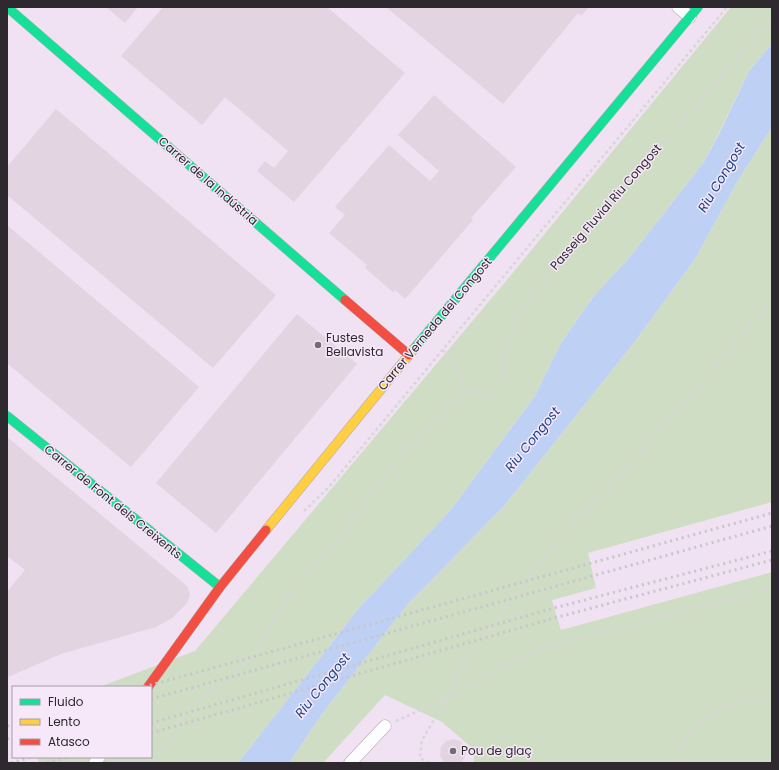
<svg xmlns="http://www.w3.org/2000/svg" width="779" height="770" font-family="Poppins,sans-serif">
<rect width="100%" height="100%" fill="#f3ebf5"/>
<!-- built -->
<g fill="#f0e1f3">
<polygon points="7,7 731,7 501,287 195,651 99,687 13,687 13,757 37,757 39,763 7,763"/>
<polygon points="772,502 772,572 561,630 552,599 596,588 588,553"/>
<polygon points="385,695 442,722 473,749 474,763 323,763"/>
</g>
<!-- green -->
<g fill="#cfddc4">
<polygon points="731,7 772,7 772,44 749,71 720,131 704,162 629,258 594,296 563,340 555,355 535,396 450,511 359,608 238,763 39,763 37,757 151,757 151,687 99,687 195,651 501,287"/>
<polygon points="772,127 772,502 588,553 596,588 552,600 561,630 772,572 772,763 474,763 473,749 442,722 385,695 323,763 289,763 322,714 407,605 504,506 636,340 695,259 737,182"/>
</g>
<!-- water -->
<polygon fill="#bed0f4" points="772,44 772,127 737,182 695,259 636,340 504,506 407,605 322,714 289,763 238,763 359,608 450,511 535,396 555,355 563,340 594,296 629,258 704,162 720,132 749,71"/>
<!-- building -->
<g fill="#e3d4e2">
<polygon points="106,7 138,7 125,23"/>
<polygon points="163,7 327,7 405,73 294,202 257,171 265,161 274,168 288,151 225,97 202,125 121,56"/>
<polygon points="386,7 589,7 581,16 578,13 503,104"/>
<polygon points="434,95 516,167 471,218 473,220 405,299 395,290 393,292 365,268 367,265 329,233 345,215 335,207 389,145 430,181 439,171 398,135"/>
<polygon points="56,109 276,295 213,368 7,195 7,167"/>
<polygon points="7,225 199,387 131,467 7,363"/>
<polygon points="297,314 357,364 216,533 156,483"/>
<polygon points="7,437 187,586 190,594 189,598 187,603 172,618 156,627 61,654 8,677 7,676 7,592 25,570 7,556"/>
<polygon points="453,739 460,741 464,746 466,752 465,757 461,763 444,763 440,756 441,747 446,741"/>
</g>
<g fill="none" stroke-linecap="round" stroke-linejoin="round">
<!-- street casing -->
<g stroke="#b3acb4" stroke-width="13">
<g id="street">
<polyline points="678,7 690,17"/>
<polyline points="95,763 99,757"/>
<polyline points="350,763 385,726"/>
</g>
</g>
<!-- fast casing -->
<g stroke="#b3acb4" stroke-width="10">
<g id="fast">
<polyline points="7,7 345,300"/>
<polyline points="413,350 698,7"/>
<polyline points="7,416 220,587"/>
</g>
</g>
<!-- slow casing -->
<g stroke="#b3acb4" stroke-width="10">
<polyline id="slow" points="266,530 413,350"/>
</g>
<!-- jam casing -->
<g stroke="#b3acb4" stroke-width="10">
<g id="jam">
<polyline points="345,300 409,355"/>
<polyline points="148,687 220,587 266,530"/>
</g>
</g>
<!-- path -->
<g stroke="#d8d6d8" stroke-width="2.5" stroke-dasharray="3 3" stroke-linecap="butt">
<polyline points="443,350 456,366 465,392 490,396 503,374 508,342 517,312 538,285 585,234 606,206 702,100 725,71 772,17"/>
<polyline points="304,511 328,488 727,7"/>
<polyline points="396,721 475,685 494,670 542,648 772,588"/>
<polyline points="155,763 171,734 187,710 208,693 231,680 237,671 254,654 288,596 336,544 354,518 398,458 465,392"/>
<polyline points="429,763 420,758 422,740 447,698 458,671 556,542 636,457 772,301"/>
<path d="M681,763C681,759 680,754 680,750C683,730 725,703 744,700C754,698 763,700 772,703"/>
</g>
<!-- street -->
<use href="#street" stroke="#fdfcfe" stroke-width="12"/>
<!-- fast -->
<use href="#fast" stroke="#16e098" stroke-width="9"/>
<!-- slow -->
<use href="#slow" stroke="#ffcf43" stroke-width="9"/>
<!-- jam -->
<use href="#jam" stroke="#f24e42" stroke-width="9"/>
<!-- rail -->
<g stroke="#c8c6ca" stroke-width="3" stroke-dasharray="2 4" stroke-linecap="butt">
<polyline points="144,687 772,513"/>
<polyline points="151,699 772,526"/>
<polyline points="151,723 554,608 772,551"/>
<polyline points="7,726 13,724"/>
<polyline points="151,733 558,617 772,560"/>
<polyline points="7,739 13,737"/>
<polyline points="11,763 31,757"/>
<polyline points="47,763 68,757"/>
</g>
</g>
<!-- markers -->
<g fill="#736c74" stroke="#f6e7f9" stroke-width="1.5">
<circle cx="318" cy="345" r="4"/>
<circle cx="453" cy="751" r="4"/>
</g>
<g text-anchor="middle" stroke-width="3" stroke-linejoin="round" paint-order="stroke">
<!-- street labels -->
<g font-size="12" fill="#2e282f" stroke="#f6e7f9">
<text transform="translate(208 181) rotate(41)" y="4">Carrer de la Indústria</text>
<text transform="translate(606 207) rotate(-49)" y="4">Passeig Fluvial Riu Congost</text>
<text transform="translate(435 324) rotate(-50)" y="4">Carrer Verneda del Congost</text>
<text transform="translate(113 502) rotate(39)" y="4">Carrer de Font dels Creixents</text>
</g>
<!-- poi labels -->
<g font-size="12" fill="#2e282f" stroke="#f6e7f9" text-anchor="start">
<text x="326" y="342">Fustes<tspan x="326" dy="14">Bellavista</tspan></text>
<text x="461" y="755">Pou de glaç</text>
</g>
<!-- water labels -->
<g font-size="13" font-style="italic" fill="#184386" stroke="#f6e7f9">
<text transform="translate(721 177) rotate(-59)" y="5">Riu Congost</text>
<text transform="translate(532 439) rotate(-51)" y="5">Riu Congost</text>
<text transform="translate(322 685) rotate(-51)" y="5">Riu Congost</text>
</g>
</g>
<!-- border -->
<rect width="779" height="770" fill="none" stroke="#2e282f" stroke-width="16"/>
<!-- legend -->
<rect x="12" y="686" width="140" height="72" fill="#f6e7f9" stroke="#a69ba8"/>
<rect x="20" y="699" width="20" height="6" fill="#16e098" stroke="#a69ba8"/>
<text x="48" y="706" font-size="12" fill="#2e282f">Fluido</text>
<rect x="20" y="719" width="20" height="6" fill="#ffcf43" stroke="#a69ba8"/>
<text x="48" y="726" font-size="12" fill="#2e282f">Lento</text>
<rect x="20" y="739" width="20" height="6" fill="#f24e42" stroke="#a69ba8"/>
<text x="48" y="746" font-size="12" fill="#2e282f">Atasco</text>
</svg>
